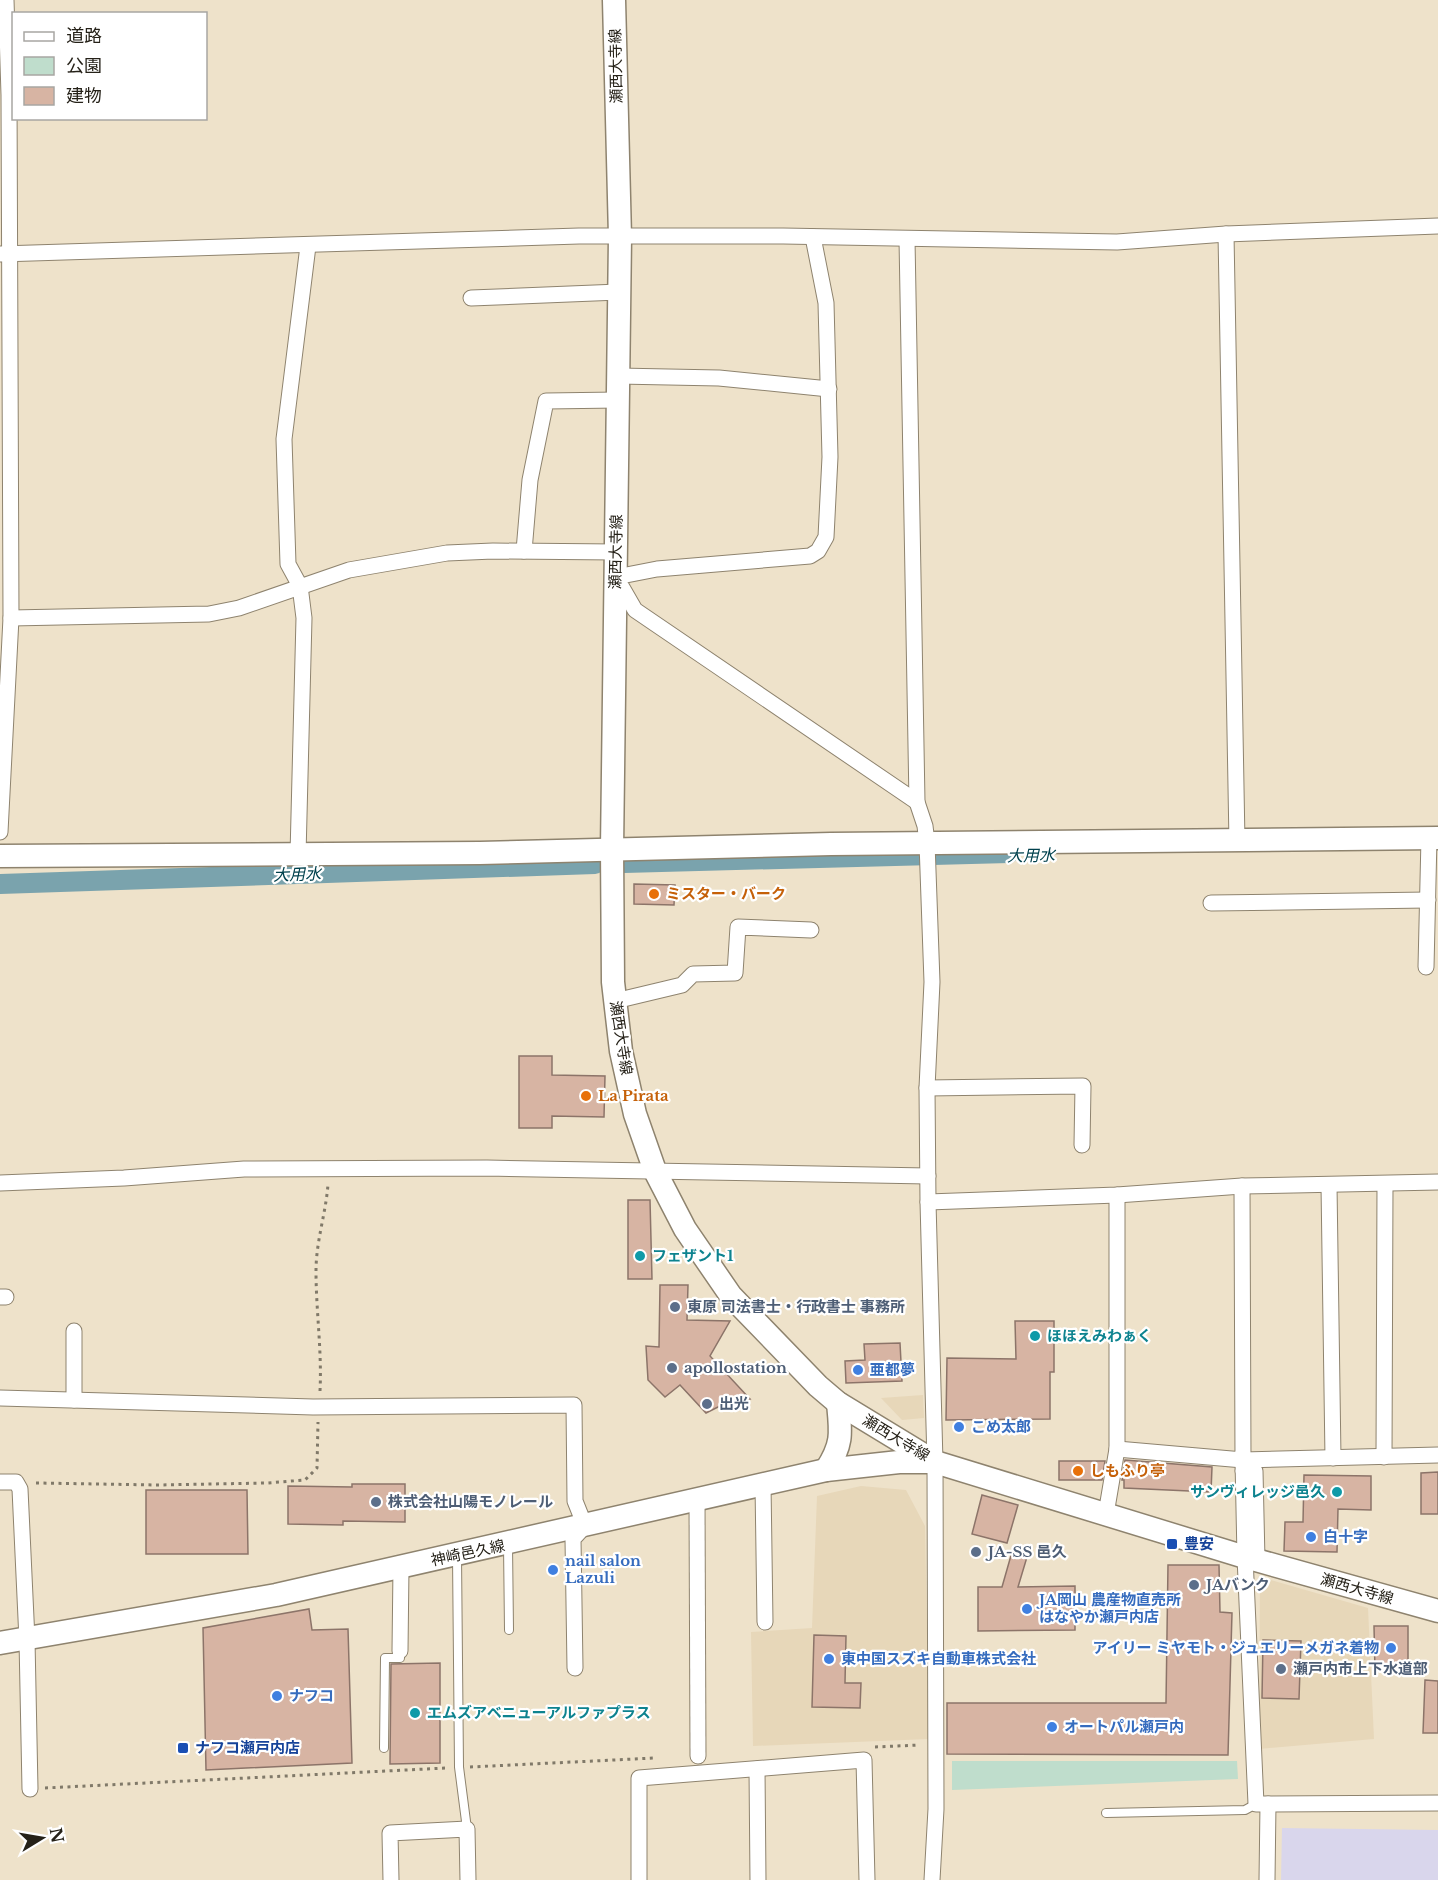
<svg xmlns="http://www.w3.org/2000/svg" width="1438" height="1880" font-family="'Libre Baskerville','Noto Sans JP',serif">
<rect width="100%" height="100%" fill="#eee2ca"/>
<!-- built -->
<g fill="#e7d7b9">
<polygon points="923,1395 924,1418 902,1420 881,1398"/>
<polygon points="861,1486 906,1490 925,1526 929,1739 753,1746 751,1632 812,1628 817,1496"/>
<polygon points="1260,1577 1368,1608 1374,1739 1259,1749"/>
</g>
<!-- education -->
<polygon fill="#d9d6ec" points="1282,1828 1438,1830 1438,1880 1281,1880"/>
<!-- green -->
<polygon fill="#bfddcc" points="952,1761 1237,1761 1238,1779 952,1790"/>
<g fill="none" stroke-linecap="round" stroke-linejoin="round">
<!-- canal -->
<g stroke="#7aa3ad" stroke-width="20">
<polyline points="624,863 1009,853"/>
<polyline points="0,884 595,864"/>
</g>
</g>
<!-- building -->
<g fill="#d7b4a3" stroke="#8c7469" stroke-width="1.5">
<polygon points="634,884 675,885 674,905 634,904"/>
<polygon points="519,1056 552,1056 552,1075 605,1076 604,1117 552,1116 552,1128 519,1128"/>
<polygon points="628,1200 650,1200 652,1279 628,1279"/>
<polygon points="660,1285 688,1285 687,1320 730,1321 710,1356 750,1399 724,1404 706,1413 680,1385 665,1397 648,1380 646,1346 659,1347"/>
<polygon points="1015,1321 1054,1321 1054,1372 1050,1372 1050,1419 946,1420 947,1358 1016,1359"/>
<polygon points="900,1343 902,1381 846,1383 845,1361 865,1360 864,1344"/>
<polygon points="1125,1460 1212,1467 1211,1492 1124,1488 1124,1480 1122,1480"/>
<polygon points="1059,1461 1105,1461 1102,1480 1059,1480"/>
<polygon points="1438,1472 1438,1514 1421,1514 1421,1473"/>
<polygon points="1304,1475 1371,1476 1371,1510 1338,1509 1337,1552 1284,1551 1285,1522 1303,1522"/>
<polygon points="352,1484 405,1484 405,1522 343,1521 343,1525 288,1524 288,1486 352,1487"/>
<polygon points="146,1490 247,1490 248,1554 146,1554"/>
<polygon points="982,1495 1018,1505 1007,1543 972,1534"/>
<polygon points="1012,1552 1027,1557 1018,1587 1075,1586 1075,1630 978,1631 978,1587 1002,1587"/>
<polygon points="1168,1565 1219,1565 1220,1612 1232,1613 1228,1755 947,1754 947,1703 1166,1703"/>
<polygon points="309,1609 312,1630 348,1629 352,1763 206,1770 203,1628"/>
<polygon points="1374,1626 1408,1626 1408,1671 1375,1671"/>
<polygon points="814,1635 846,1636 845,1683 861,1683 860,1708 812,1707"/>
<polygon points="1263,1640 1301,1641 1299,1699 1262,1698"/>
<polygon points="440,1663 440,1763 390,1764 391,1664"/>
<polygon points="1425,1680 1438,1681 1438,1733 1423,1733"/>
</g>
<g fill="none" stroke-linecap="round" stroke-linejoin="round">
<!-- lane casing -->
<g stroke="#8e836e" stroke-width="10">
<g id="lane">
<polyline points="508,1545 509,1630"/>
<polyline points="457,1556 459,1767 467,1829"/>
<polyline points="384,1748 385,1658 400,1658 400,1651"/>
<polyline points="1106,1813 1245,1810 1256,1804"/>
</g>
</g>
<!-- street casing -->
<g stroke="#8e836e" stroke-width="17">
<g id="street">
<polyline points="1226,234 1237,842"/>
<polyline points="813,237 826,303 830,457 826,537 818,551 810,556 657,569 616,577 635,610 917,802"/>
<polyline points="907,239 917,802 925,826 927,843 932,982 927,1088 928,1202 935,1462 936,1809 932,1880"/>
<polyline points="0,254 579,236 783,236 1117,242 1226,234 1438,226"/>
<polyline points="471,298 619,292"/>
<polyline points="618,376 719,378 829,389"/>
<polyline points="524,551 530,480 546,401 618,400"/>
<polyline points="11,618 209,614 239,608 349,570 447,553 493,551 616,552"/>
<polyline points="0,832 11,618 9,95 6,0"/>
<polyline points="298,855 304,618 300,586 288,564 284,439 308,246"/>
<polyline points="1211,903 1428,900"/>
<polyline points="1426,967 1429,838"/>
<polyline points="615,1001 682,985 693,974 735,973 738,927 811,930"/>
<polyline points="927,1088 1083,1086 1082,1145"/>
<polyline points="0,1183 124,1178 244,1169 487,1168 928,1176"/>
<polyline points="1329,1185 1333,1458"/>
<polyline points="928,1202 1117,1195 1242,1186 1438,1182"/>
<polyline points="0,1297 6,1297"/>
<polyline points="74,1331 74,1400"/>
<polyline points="0,1398 313,1407 574,1405 575,1501 585,1526 573,1539 575,1668"/>
<polyline points="1117,1449 1243,1460 1242,1186"/>
<polyline points="1438,1455 1243,1460 1245,1557 1256,1804 1438,1803"/>
<polyline points="1384,1457 1385,1184"/>
<polyline points="1243,1471 1255,1471 1257,1560"/>
<polyline points="0,1482 16,1482 20,1489 27,1640 30,1789"/>
<polyline points="763,1484 765,1622"/>
<polyline points="697,1500 698,1756"/>
<polyline points="1106,1514 1117,1449 1117,1195"/>
<polyline points="400,1651 401,1567"/>
<polyline points="757,1769 758,1880"/>
<polyline points="391,1880 390,1833 467,1829 468,1880"/>
<polyline points="639,1880 639,1778 864,1760 867,1880"/>
<polyline points="1267,1880 1268,1804"/>
</g>
</g>
<!-- secondary casing -->
<g stroke="#8e836e" stroke-width="25">
<g id="secondary">
<polyline points="614,0 620,237 612,849 613,982 621,1051 635,1114 655,1171 685,1229 731,1296 818,1386 838,1403 935,1462 1245,1557 1438,1611"/>
<polyline points="0,856 480,853 831,844 1438,838"/>
<path d="M826,1470C843,1444 841,1433 838,1403"/>
<polyline points="0,1643 276,1595 826,1470 899,1462 934,1462"/>
</g>
</g>
<!-- path -->
<g stroke="#807969" stroke-width="3" stroke-dasharray="3 4.5" stroke-linecap="butt">
<path d="M320,1391C322,1351 316,1311 316,1271C316,1241 326,1213 328,1184"/>
<polyline points="36,1483 157,1485 267,1483 305,1480 317,1468 318,1422"/>
<polyline points="875,1747 919,1745"/>
<polyline points="470,1767 655,1758"/>
<polyline points="45,1788 446,1768"/>
</g>
<!-- lane -->
<use href="#lane" stroke="#fff" stroke-width="8"/>
<!-- street -->
<use href="#street" stroke="#fff" stroke-width="15"/>
<!-- secondary -->
<use href="#secondary" stroke="#fff" stroke-width="22"/>
</g>
<!-- markers -->
<g fill="#e8710a" stroke="#fff" stroke-width="2">
<circle cx="654" cy="894" r="6"/>
<circle cx="586" cy="1096" r="6"/>
<circle cx="1078" cy="1471" r="6"/>
</g>
<g fill="#0f9aa8" stroke="#fff" stroke-width="2">
<circle cx="640" cy="1256" r="6"/>
<circle cx="1035" cy="1336" r="6"/>
<circle cx="1337" cy="1492" r="6"/>
<circle cx="415" cy="1713" r="6"/>
</g>
<g fill="#5c6f8a" stroke="#fff" stroke-width="2">
<circle cx="675" cy="1307" r="6"/>
<circle cx="672" cy="1368" r="6"/>
<circle cx="707" cy="1404" r="6"/>
<circle cx="376" cy="1502" r="6"/>
<circle cx="976" cy="1552" r="6"/>
<circle cx="1194" cy="1585" r="6"/>
<circle cx="1281" cy="1669" r="6"/>
</g>
<g fill="#3f7fe0" stroke="#fff" stroke-width="2">
<circle cx="858" cy="1370" r="6"/>
<circle cx="959" cy="1427" r="6"/>
<circle cx="1311" cy="1537" r="6"/>
<circle cx="553" cy="1570" r="6"/>
<circle cx="1027" cy="1609" r="6"/>
<circle cx="1391" cy="1648" r="6"/>
<circle cx="829" cy="1659" r="6"/>
<circle cx="277" cy="1696" r="6"/>
<circle cx="1052" cy="1727" r="6"/>
</g>
<g fill="#1a4fb4" stroke="#fff" stroke-width="2">
<rect x="1166" y="1538" width="12" height="12" rx="3"/>
<rect x="177" y="1742" width="12" height="12" rx="3"/>
</g>
<g text-anchor="middle" stroke-width="4.5" stroke-linejoin="round" paint-order="stroke">
<!-- street labels -->
<g font-size="15" fill="#252118" stroke="#fff">
<text transform="translate(616 66) rotate(-91)" y="5">瀬西大寺線</text>
<text transform="translate(616 552) rotate(-89)" y="5">瀬西大寺線</text>
<text transform="translate(621 1038) rotate(81)" y="5">瀬西大寺線</text>
<text transform="translate(896 1438) rotate(31)" y="5">瀬西大寺線</text>
<text transform="translate(468 1553) rotate(-12)" y="5">神崎邑久線</text>
<text transform="translate(1357 1589) rotate(16)" y="5">瀬西大寺線</text>
</g>
<!-- food labels -->
<g font-size="15" font-weight="bold" fill="#c56008" stroke="#fff" text-anchor="start">
<text x="666" y="899">ミスター・バーク</text>
<text x="598" y="1101">La Pirata</text>
<text x="1090" y="1476">しもふり亭</text>
</g>
<!-- culture labels -->
<g font-size="15" font-weight="bold" fill="#0d838f" stroke="#fff" text-anchor="start">
<text x="652" y="1261">フェザント1</text>
<text x="1047" y="1341">ほほえみわぁく</text>
<text x="1325" y="1497" text-anchor="end">サンヴィレッジ邑久</text>
<text x="427" y="1718">エムズアベニューアルファプラス</text>
</g>
<!-- service labels -->
<g font-size="15" font-weight="bold" fill="#4e5e75" stroke="#fff" text-anchor="start">
<text x="687" y="1312">東原 司法書士・行政書士 事務所</text>
<text x="684" y="1373">apollostation</text>
<text x="719" y="1409">出光</text>
<text x="388" y="1507">株式会社山陽モノレール</text>
<text x="988" y="1557">JA-SS 邑久</text>
<text x="1206" y="1590">JAバンク</text>
<text x="1293" y="1674">瀬戸内市上下水道部</text>
</g>
<!-- shop labels -->
<g font-size="15" font-weight="bold" fill="#366cbe" stroke="#fff" text-anchor="start">
<text x="870" y="1375">亜都夢</text>
<text x="971" y="1432">こめ太郎</text>
<text x="1323" y="1542">白十字</text>
<text x="565" y="1566">nail salon<tspan x="565" dy="17">Lazuli</tspan></text>
<text x="1039" y="1605">JA岡山 農産物直売所<tspan x="1039" dy="17">はなやか瀬戸内店</tspan></text>
<text x="1379" y="1653" text-anchor="end">アイリー ミヤモト・ジュエリーメガネ着物</text>
<text x="841" y="1664">東中国スズキ自動車株式会社</text>
<text x="289" y="1701">ナフコ</text>
<text x="1064" y="1732">オートパル瀬戸内</text>
</g>
<!-- transit labels -->
<g font-size="15" font-weight="bold" fill="#164399" stroke="#fff" text-anchor="start">
<text x="1184" y="1549">豊安</text>
<text x="195" y="1753">ナフコ瀬戸内店</text>
</g>
<!-- water labels -->
<g font-size="16" font-style="italic" fill="#00414d" stroke="#fff">
<text transform="translate(1031 855) rotate(-1)" y="6">大用水</text>
<text transform="translate(297 874) rotate(-2)" y="6">大用水</text>
</g>
</g>
<!-- legend -->
<rect x="12" y="12" width="195" height="108" fill="#ffffff" stroke="#a8a6a3" stroke-width="1.5"/>
<rect x="24" y="32" width="30" height="9" fill="#ffffff" stroke="#a8a6a3" stroke-width="1.5"/>
<text x="66" y="42" font-size="18" fill="#252118">道路</text>
<rect x="24" y="57" width="30" height="18" fill="#bfddcc" stroke="#a8a6a3" stroke-width="1.5"/>
<text x="66" y="72" font-size="18" fill="#252118">公園</text>
<rect x="24" y="87" width="30" height="18" fill="#d7b4a3" stroke="#a8a6a3" stroke-width="1.5"/>
<text x="66" y="102" font-size="18" fill="#252118">建物</text>
<!-- north arrow -->
<g transform="translate(42 1838) rotate(79)" stroke="#ffffff" stroke-width="4.5" paint-order="stroke">
<path d="M0-4.5L10 22L0 15L-10 22Z" fill="#252118"/>
<text y="-9" font-size="16" font-weight="bold" text-anchor="middle" fill="#252118">N</text>
</g>
</svg>
